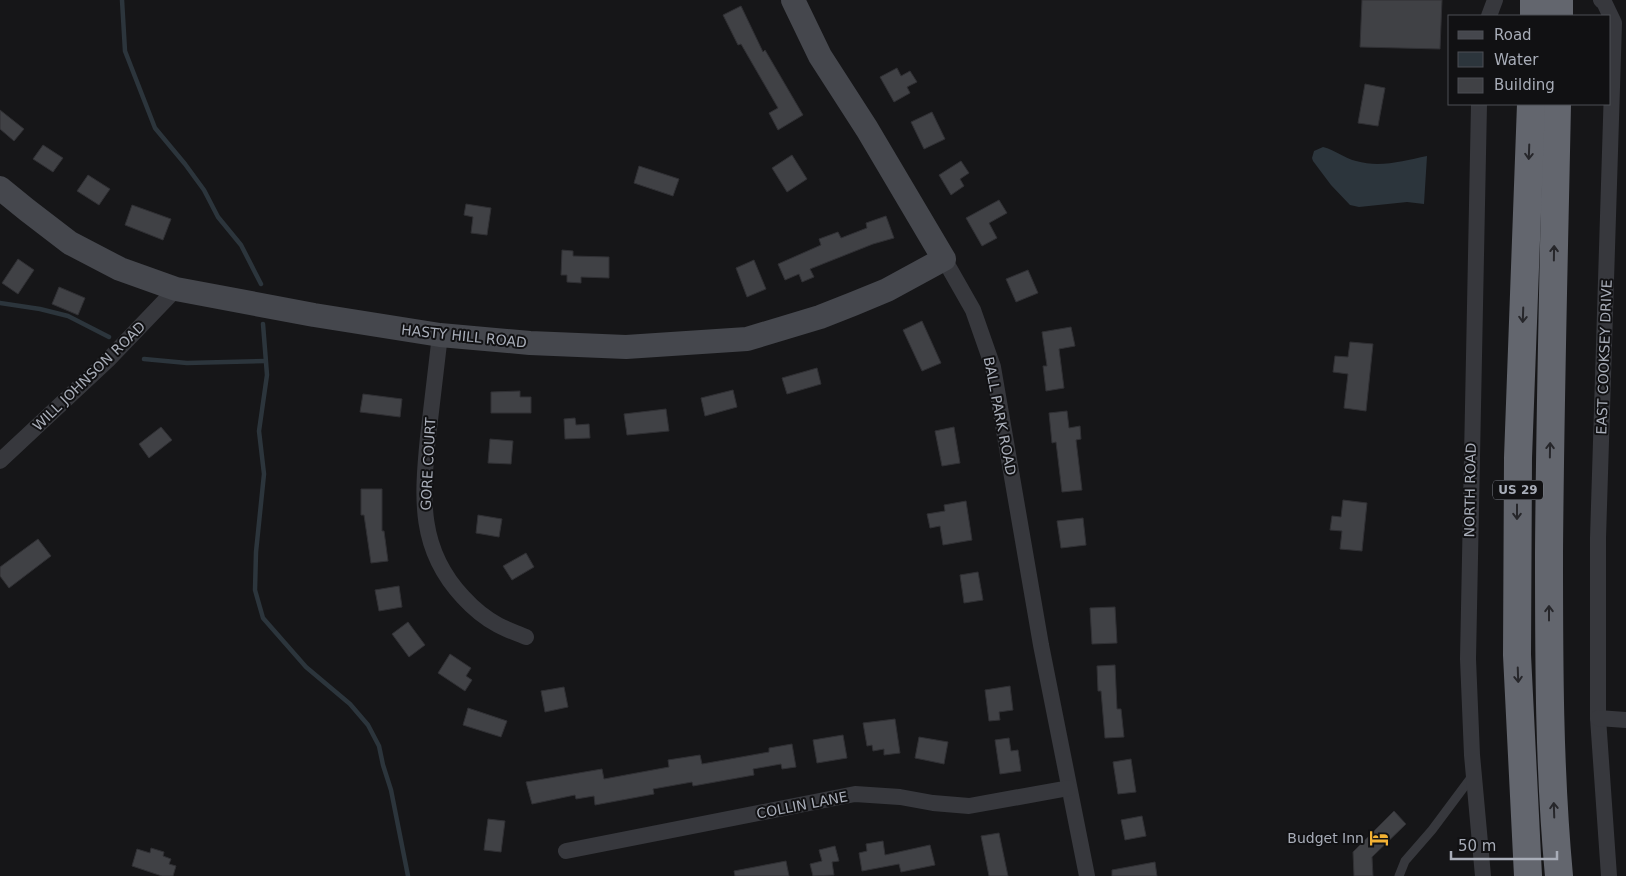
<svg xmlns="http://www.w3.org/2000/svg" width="1626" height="876" font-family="'DejaVu Sans',sans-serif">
<rect width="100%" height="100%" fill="#161618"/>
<!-- water -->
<path fill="#2c353c" d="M1323,147C1335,150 1344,158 1356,161C1380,168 1403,161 1427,156L1424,204L1407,202L1359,207L1350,205L1331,185L1313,161L1312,158L1314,151Z"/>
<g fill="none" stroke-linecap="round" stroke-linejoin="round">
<!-- stream -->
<g stroke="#2c353c" stroke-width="4.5">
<polyline points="122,0 125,51 155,128 185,164 204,190 218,217 241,245 261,284"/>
<polyline points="0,303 40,309 68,316 109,337"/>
<polyline points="263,324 267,375 259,431 264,474 256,552 255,590 263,618 306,667 350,704 368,725 379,746 383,765 391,790 408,876"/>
<polyline points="144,359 187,363 265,361"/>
</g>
</g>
<!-- building -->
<g fill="#404145" stroke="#303034">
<polygon points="1362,0 1442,0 1440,49 1360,47"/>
<polygon points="741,6 763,52 765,50 803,115 778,130 769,113 778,108 741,44 738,45 723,15"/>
<polygon points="897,68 901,76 910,71 917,82 907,87 910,93 894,102 880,77"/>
<polygon points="1365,84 1385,88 1378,126 1358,123"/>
<polygon points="0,110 24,129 14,141 0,129"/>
<polygon points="932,112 945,139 924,149 911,122"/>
<polygon points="43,145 63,158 53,172 33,159"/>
<polygon points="792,155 807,179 787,192 772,168"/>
<polygon points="961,161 969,173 960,179 964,186 951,195 939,175"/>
<polygon points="639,166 679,179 673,196 634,183"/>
<polygon points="88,175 110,189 99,205 77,191"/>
<polygon points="999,200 1007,213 989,223 997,238 982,246 966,218"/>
<polygon points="466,204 491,208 487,235 471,233 473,217 464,215"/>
<polygon points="132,205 171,219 163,240 125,225"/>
<polygon points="886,216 894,238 873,244 810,269 814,277 802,282 799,274 785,280 778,264 821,245 819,239 838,232 841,238 867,228 866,223"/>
<polygon points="562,250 573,251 573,256 609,257 609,278 581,277 581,283 567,282 567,275 561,275"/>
<polygon points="18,259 34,270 18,294 2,283"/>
<polygon points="754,260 766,289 747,297 736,268"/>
<polygon points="1028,270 1038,293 1016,302 1006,279"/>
<polygon points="59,287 85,298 78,315 52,304"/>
<polygon points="922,321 941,363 922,371 903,330"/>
<polygon points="1071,327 1075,346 1059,349 1064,388 1046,391 1043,366 1047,366 1042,332"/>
<polygon points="1350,342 1373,344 1366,411 1344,408 1348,374 1333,372 1335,356 1348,357"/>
<polygon points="817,368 821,384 787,394 782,378"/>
<polygon points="733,390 737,407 705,416 701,398"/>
<polygon points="520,391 520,397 531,397 531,413 491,413 491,392"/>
<polygon points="363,394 402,399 400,417 360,412"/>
<polygon points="666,409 669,431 627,435 624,414"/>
<polygon points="1067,411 1069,428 1080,426 1081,439 1076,440 1082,490 1062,492 1056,442 1052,443 1049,413"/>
<polygon points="575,418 576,425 589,424 590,438 565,439 564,419"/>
<polygon points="161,427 172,440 149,458 139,444"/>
<polygon points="954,427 960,463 942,466 935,431"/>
<polygon points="490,439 513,441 511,464 488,463"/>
<polygon points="361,489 382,489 382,531 384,531 388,561 371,563 364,515 361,515"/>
<polygon points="1343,500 1367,503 1362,551 1340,549 1342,531 1330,530 1332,516 1341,517"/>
<polygon points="966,501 972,540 943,545 940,526 930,528 927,514 945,511 944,505"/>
<polygon points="478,515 502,519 499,537 476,533"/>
<polygon points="1083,518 1086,545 1061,548 1057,521"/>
<polygon points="38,539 51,556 9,588 0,576 0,567"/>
<polygon points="526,553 534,567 512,580 503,566"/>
<polygon points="978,572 983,600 964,603 960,575"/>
<polygon points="399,586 402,607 379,611 375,590"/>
<polygon points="1115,607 1117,643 1092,644 1090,608"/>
<polygon points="408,622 425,645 409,657 392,634"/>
<polygon points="450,654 471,668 466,676 472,680 465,691 438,673"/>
<polygon points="1115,665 1117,709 1121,709 1124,737 1105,738 1101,691 1098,691 1097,666"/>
<polygon points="1010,686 1013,710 999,712 1000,720 989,721 985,690"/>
<polygon points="564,687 568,707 545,712 541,691"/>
<polygon points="468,708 507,721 501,737 463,725"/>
<polygon points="895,719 900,753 884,755 884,749 873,751 872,745 867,746 863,723"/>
<polygon points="843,735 847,758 817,763 813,740"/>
<polygon points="919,737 948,742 944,764 915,758"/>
<polygon points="1009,738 1011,751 1018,750 1021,771 1000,774 995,740"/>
<polygon points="792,744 796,767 782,769 781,764 753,769 754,775 693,786 692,782 653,789 654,794 595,805 594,796 576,799 575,795 532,804 526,782 602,769 604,779 669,767 668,760 700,755 702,764 769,752 769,748"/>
<polygon points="1131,759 1136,792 1118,794 1113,762"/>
<polygon points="1394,811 1406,824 1372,857 1373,876 1354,876 1353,852"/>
<polygon points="1142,816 1146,836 1125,840 1121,820"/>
<polygon points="488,819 505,821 501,852 484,850"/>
<polygon points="999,833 1008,876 989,876 981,836"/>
<polygon points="883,841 885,855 930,845 935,865 901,872 899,864 862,871 859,853 867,851 866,844"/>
<polygon points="835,846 839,861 832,862 834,875 813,876 810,864 822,861 819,850"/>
<polygon points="151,848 164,852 163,856 171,859 169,864 176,866 173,876 162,876 132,866 137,849 150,853"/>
<polygon points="786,861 789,876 735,876 734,871"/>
<polygon points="1155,862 1157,876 1112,876 1112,870"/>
</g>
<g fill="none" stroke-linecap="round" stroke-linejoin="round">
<!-- lane -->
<polyline stroke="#37383d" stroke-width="9" points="1399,876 1405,861 1432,830 1473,775"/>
<!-- street -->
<g stroke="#37383d" stroke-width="16">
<polyline points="1601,0 1604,2 1614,23 1598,538 1598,718 1609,876"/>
<polyline points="1489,16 1495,0"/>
<polyline points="1479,104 1468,659 1472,755 1483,876"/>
<polyline points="944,259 973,310 993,367 1041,645 1087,876"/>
<path d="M440,335C436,369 432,403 428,437C422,498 418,549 463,597C473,608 485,618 498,625C507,630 517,633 526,637"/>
<polyline points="0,461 108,360 176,289"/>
<polyline points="1598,718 1626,720"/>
<polyline points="566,851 855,794 900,797 933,803 969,806 1069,788"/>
</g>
<!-- secondary -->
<polyline stroke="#45474d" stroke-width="24" points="0,188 27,210 70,243 120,269 176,289 314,315 440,335 530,343 626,347 747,339 820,317 853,304 887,290 944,259 867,129 820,56 793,0"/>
<!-- highway -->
<g stroke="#63666e" stroke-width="28">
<polyline points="1534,16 1534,0"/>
<polyline points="1559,16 1559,0"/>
<path d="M1557,104C1554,254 1550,404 1549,554C1549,661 1549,769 1559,876"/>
<polyline points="1528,876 1517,655 1518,458 1531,104"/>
</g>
</g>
<!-- one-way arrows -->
<defs><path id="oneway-shaft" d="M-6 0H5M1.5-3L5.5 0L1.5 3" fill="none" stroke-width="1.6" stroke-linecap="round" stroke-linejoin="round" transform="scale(1.25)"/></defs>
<g stroke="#26262a">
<use href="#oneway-shaft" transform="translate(1529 152) rotate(92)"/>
<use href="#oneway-shaft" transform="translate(1554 253) rotate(-89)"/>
<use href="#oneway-shaft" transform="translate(1523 315) rotate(92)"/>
<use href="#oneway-shaft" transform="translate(1550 450) rotate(-89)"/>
<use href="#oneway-shaft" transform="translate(1517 512) rotate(90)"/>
<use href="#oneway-shaft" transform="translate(1549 613) rotate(-90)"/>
<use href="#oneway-shaft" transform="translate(1518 675) rotate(88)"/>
<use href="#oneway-shaft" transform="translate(1554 810) rotate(-92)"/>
</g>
<!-- icons -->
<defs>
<g id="hotel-bare" transform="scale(1.5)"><path d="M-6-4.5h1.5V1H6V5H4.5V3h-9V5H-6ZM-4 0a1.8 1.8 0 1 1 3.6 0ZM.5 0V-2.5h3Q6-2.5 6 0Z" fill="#f2b134" stroke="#111113" stroke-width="2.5" paint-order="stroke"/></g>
</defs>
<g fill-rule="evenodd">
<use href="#hotel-bare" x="1379" y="838"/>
</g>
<g text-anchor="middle" stroke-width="4" stroke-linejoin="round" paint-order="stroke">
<!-- shield labels -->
<rect fill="#111113" stroke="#7b7e86" stroke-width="1" x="1493" y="480.5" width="50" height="19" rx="4"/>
<g font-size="12" font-weight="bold" fill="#a8adb8">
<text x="1518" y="494">US 29</text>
</g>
<!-- street labels -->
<g font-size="14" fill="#a8adb8" stroke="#111113">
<text transform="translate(464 336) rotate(6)" y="5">HASTY HILL ROAD</text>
<text transform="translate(1604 357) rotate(-88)" y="5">EAST COOKSEY DRIVE</text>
<text transform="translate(89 376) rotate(-44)" y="5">WILL JOHNSON ROAD</text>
<text transform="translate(1000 416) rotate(79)" y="5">BALL PARK ROAD</text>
<text transform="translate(428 464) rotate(-87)" y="5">GORE COURT</text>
<text transform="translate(1470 490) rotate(-89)" y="5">NORTH ROAD</text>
<text transform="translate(802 805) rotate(-11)" y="5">COLLIN LANE</text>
</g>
<!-- poi labels -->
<g font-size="14" fill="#a8adb8" stroke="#111113" text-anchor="end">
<text x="1364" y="843">Budget Inn</text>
</g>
</g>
<!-- legend -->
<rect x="1448" y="15" width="162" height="90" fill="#111113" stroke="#4d4f55"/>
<rect x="1458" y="31" width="25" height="8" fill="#45474d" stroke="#4d4f55"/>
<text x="1494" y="40" font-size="15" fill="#a8adb8">Road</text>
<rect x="1458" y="52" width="25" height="15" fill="#2c353c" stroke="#4d4f55"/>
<text x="1494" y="65" font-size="15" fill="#a8adb8">Water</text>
<rect x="1458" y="78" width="25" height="15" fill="#404145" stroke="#4d4f55"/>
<text x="1494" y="90" font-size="15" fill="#a8adb8">Building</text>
<!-- scale -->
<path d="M1451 851v8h106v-8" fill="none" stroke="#a8adb8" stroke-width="2.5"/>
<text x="1458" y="851" font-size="15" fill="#a8adb8" stroke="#111113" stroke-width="4" paint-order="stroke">50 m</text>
</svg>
